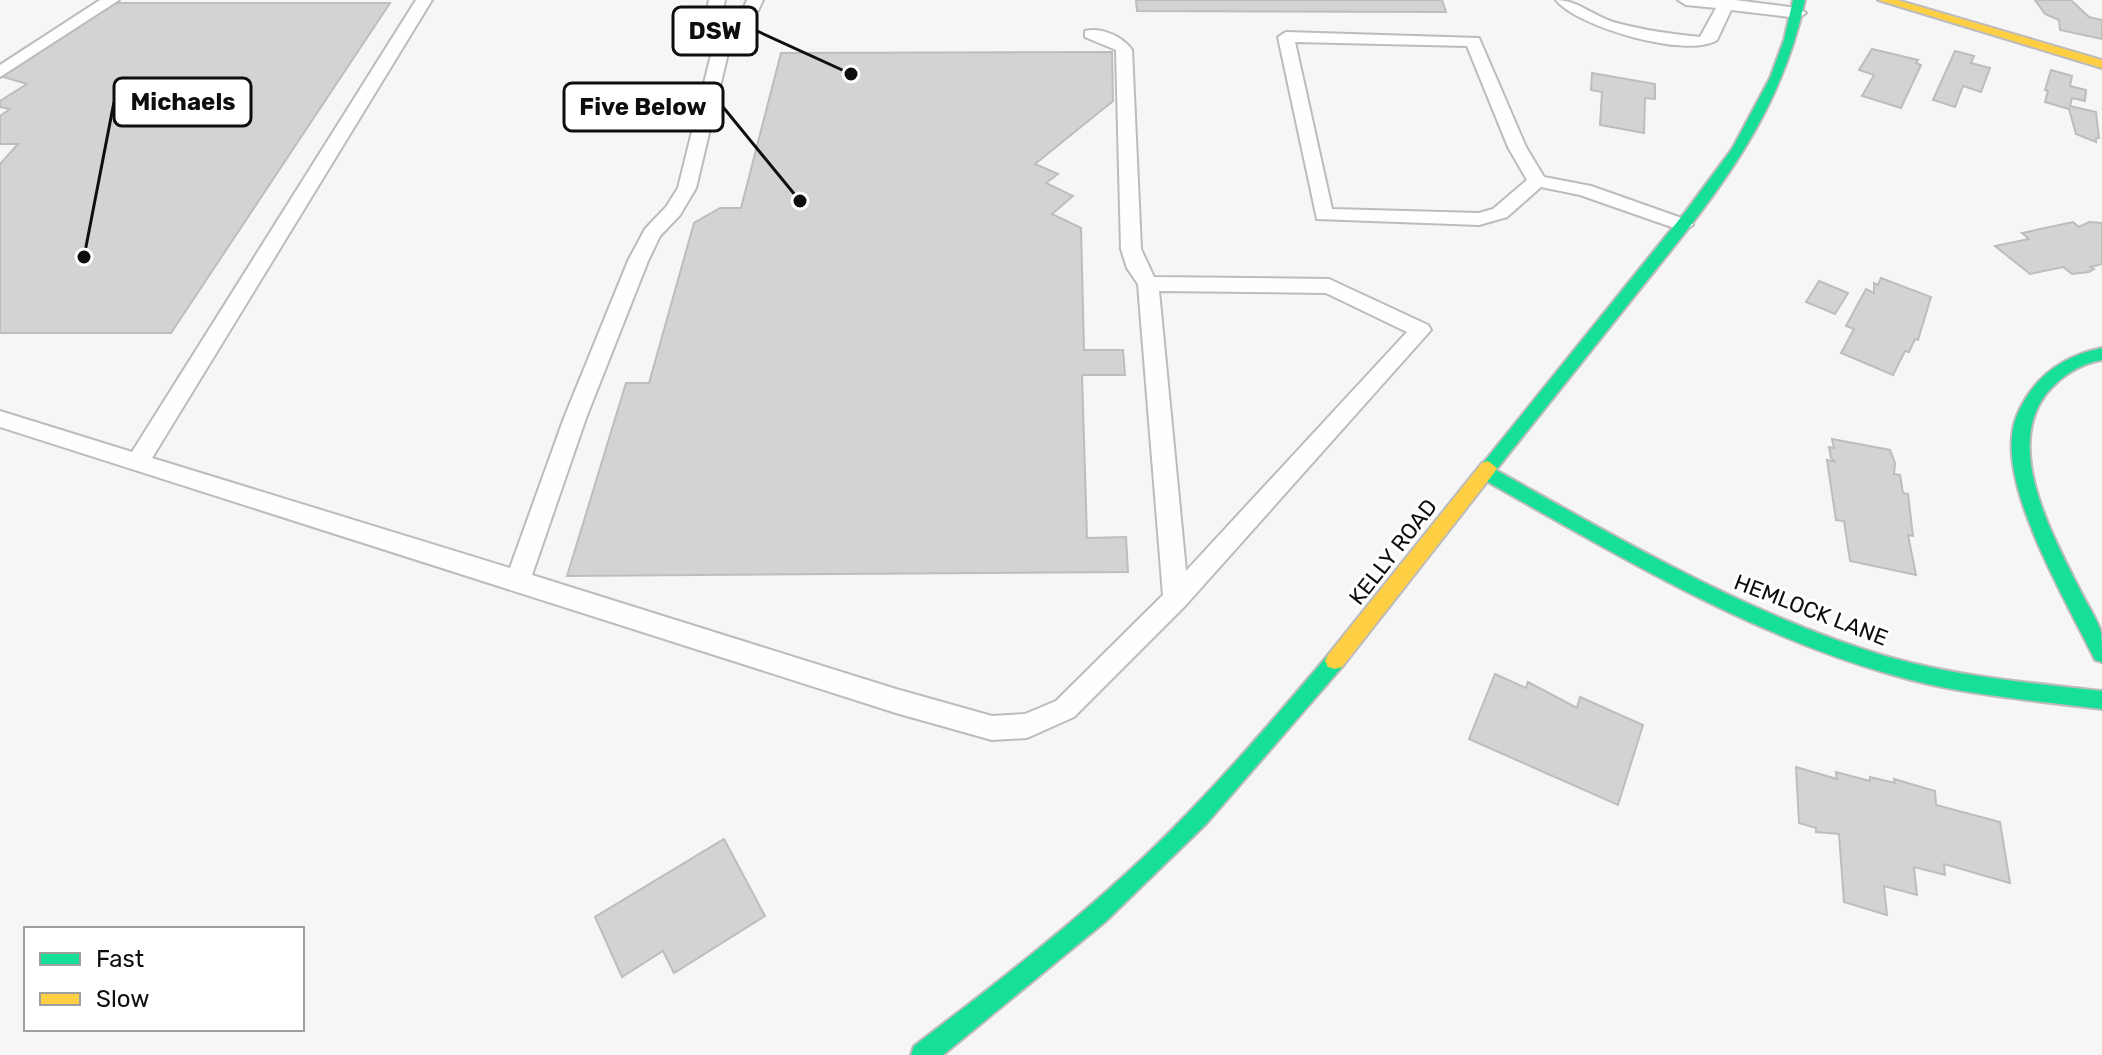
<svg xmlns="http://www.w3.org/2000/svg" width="2102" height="1055" viewBox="0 0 2102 1055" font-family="Rubik,sans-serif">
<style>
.building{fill:#d4d3d3;stroke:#bebdbd;stroke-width:2}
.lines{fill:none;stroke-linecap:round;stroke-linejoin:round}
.lane-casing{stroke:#bdbbbc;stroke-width:4}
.fast-casing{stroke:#bdbbbc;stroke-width:4}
.slow-casing{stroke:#bdbbbc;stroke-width:4}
.lane{fill:#fefefe;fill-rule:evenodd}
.fast{fill:#16e098;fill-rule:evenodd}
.slow{fill:#ffcf43;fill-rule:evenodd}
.labels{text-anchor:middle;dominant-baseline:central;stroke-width:6;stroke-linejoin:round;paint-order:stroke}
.street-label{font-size:22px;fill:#0f0e0e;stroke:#fff}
.leader{fill:none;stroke:#0f0e0e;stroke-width:3}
.callout-dot{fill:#0f0e0e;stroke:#fff;stroke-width:3}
.callout{fill:#fff;stroke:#0f0e0e;stroke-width:3}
.callout-label{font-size:24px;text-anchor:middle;font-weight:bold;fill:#0f0e0e}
</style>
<rect width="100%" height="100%" fill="#f7f6f6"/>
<g class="building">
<path d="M 1136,0 L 1442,0 L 1446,12 L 1137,11 Z"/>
<path d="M 2035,0 L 2071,0 L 2089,17 L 2102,20 L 2102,39 L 2060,30 L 2059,20 L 2045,14 Z"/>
<path d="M 115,3 L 390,3 L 171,333 L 0,333 L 0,164 L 18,144 L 0,144 L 0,116 L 10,109 L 0,107 L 0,101 L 27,84 L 0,76 Z"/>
<path d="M 1872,49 L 1918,60 L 1916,63 L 1921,65 L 1901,108 L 1862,96 L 1874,75 L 1859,70 Z"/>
<path d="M 1955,51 L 1974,56 L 1971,63 L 1990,68 L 1981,92 L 1963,86 L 1955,107 L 1933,100 Z"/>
<path d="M 1112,52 L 1113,101 L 1035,164 L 1058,174 L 1046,183 L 1073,196 L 1052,214 L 1081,228 L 1084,350 L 1123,350 L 1125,375 L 1082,375 L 1087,538 L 1126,537 L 1128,572 L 567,576 L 626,383 L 649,383 L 694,223 L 720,208 L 741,208 L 781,53 Z"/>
<path d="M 2051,70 L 2072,76 L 2070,86 L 2086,90 L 2085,101 L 2072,98 L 2070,106 L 2096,112 L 2099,138 L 2096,138 L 2096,142 L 2076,134 L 2069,109 L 2045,102 L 2048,91 L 2045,90 Z"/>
<path d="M 1592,73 L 1655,84 L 1655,99 L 1645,98 L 1644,133 L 1600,125 L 1602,92 L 1591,90 Z"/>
<path d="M 2073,222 L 2079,227 L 2089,222 L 2102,223 L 2102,264 L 2091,267 L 2094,269 L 2089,272 L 2072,274 L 2063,267 L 2030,274 L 1995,246 L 2029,239 L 2022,233 Z"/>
<path d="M 1881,278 L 1931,297 L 1918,340 L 1915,339 L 1909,352 L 1905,351 L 1893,375 L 1841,353 L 1854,329 L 1846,326 L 1866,289 L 1874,293 L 1874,283 L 1878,285 Z"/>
<path d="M 1819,281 L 1848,293 L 1835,314 L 1806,302 Z"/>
<path d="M 1832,439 L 1890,450 L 1895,463 L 1894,474 L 1900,475 L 1903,493 L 1908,494 L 1913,536 L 1908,535 L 1916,575 L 1850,561 L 1844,521 L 1836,520 L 1827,460 L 1836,462 L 1831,458 L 1829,447 L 1834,448 Z"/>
<path d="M 1495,674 L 1526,688 L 1528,682 L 1577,708 L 1580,697 L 1643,725 L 1618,805 L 1469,739 Z"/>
<path d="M 1796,767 L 1837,779 L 1836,772 L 1870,781 L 1870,777 L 1895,783 L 1894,779 L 1935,791 L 1936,805 L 2000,822 L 2010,883 L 1944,864 L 1945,875 L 1914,867 L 1917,895 L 1884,886 L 1887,915 L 1844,902 L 1839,834 L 1816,832 L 1816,828 L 1799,823 Z"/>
<path d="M 724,839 L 765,916 L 674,973 L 663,951 L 622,977 L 595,917 Z"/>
</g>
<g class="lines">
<defs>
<g id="lane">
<path d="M 100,0 L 119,0 L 0,77 L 0,65 Z"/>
<path d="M 416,0 L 432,0 L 152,458 L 510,568 L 564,418 L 628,261 L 645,229 L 666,207 L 678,188 L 713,47 L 704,22 L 709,0 L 725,0 L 720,22 L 725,36 L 738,21 L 747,0 L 763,0 L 749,30 L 729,49 L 696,188 L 680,215 L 660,236 L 648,261 L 586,418 L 532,575 L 896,689 L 992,716 L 1025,714 L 1056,701 L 1163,595 L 1138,284 L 1127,268 L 1121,249 L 1116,50 L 1085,37 L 1085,31 C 1102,27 1123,37 1132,50 L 1141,249 L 1154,277 L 1329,279 L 1428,325 L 1431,330 L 1185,606 L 1074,717 L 1027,738 L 992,740 L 896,713 L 0,427 L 0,411 L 132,452 ZM 1159,291 L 1326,293 L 1407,332 L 1186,571 Z"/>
<path d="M 1556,0 C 1577,0 1592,15 1613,22 C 1641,30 1671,34 1700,37 L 1716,8 L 1686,5 L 1678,0 L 1735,0 L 1798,8 L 1806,13 L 1798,18 L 1731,10 L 1717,40 C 1688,59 1577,27 1556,0 Z"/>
<path d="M 1286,32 L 1479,38 L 1526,147 L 1544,177 L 1591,186 L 1690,221 L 1693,225 L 1683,231 L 1580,195 L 1541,187 L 1507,217 L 1479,225 L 1317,219 L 1278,37 ZM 1295,42 L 1467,46 L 1508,147 L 1527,180 L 1493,209 L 1479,213 L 1332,209 Z"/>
</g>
<g id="fast">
<path d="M 1793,0 L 1805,0 C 1779,121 1712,199 1637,293 C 1590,352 1543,411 1496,470 C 1623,541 1751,617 1892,658 C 1960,677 2032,683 2102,691 L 2102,709 C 2032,700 1961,695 1893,675 C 1745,633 1612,552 1479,477 L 1476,472 L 1686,211 L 1732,149 L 1770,78 L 1784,40 Z"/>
<path d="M 2102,348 L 2102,360 C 2079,364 2061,376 2046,394 C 2003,450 2055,540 2082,594 C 2088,606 2097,619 2101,632 C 2102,641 2102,653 2102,662 L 2095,660 C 2067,602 2006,500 2012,437 C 2013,420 2021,405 2030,392 C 2048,367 2073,354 2102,348 Z"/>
<path d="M 1335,653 L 1342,655 L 1345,661 L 1342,667 L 1207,823 L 1105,922 L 943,1055 L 911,1055 L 914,1046 C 993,986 1072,925 1144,857 C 1210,794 1269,725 1328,655 Z"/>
</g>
<g id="slow">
<path d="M 1878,0 L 1897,0 L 2102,60 L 2102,68 Z"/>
<path d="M 1488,461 L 1497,468 L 1494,473 L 1342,667 L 1335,669 L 1328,667 L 1325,661 L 1328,655 L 1482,463 Z"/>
</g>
</defs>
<use href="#lane" class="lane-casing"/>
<use href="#fast" class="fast-casing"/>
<use href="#slow" class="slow-casing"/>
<use href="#lane" class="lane"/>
<use href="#fast" class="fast"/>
<use href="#slow" class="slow"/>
</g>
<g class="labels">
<g class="street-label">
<text transform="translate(1393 552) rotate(-52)">KELLY ROAD</text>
<text transform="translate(1811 610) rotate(21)">HEMLOCK LANE</text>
</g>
</g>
<path class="leader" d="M851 74L757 31M84 257L114 102M800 201L723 107"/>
<g class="callout-dot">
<circle cx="851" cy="74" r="8"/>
<circle cx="84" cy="257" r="8"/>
<circle cx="800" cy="201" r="8"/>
</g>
<g class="callout">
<rect x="673" y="7" width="84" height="48" rx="8"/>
<rect x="114" y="78" width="137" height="48" rx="8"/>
<rect x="564" y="83" width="159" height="48" rx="8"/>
</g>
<g class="callout-label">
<text x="715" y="39">DSW</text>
<text x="183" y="110">Michaels</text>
<text x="643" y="115">Five Below</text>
</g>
<rect x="24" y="927" width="280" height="104" fill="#ffffff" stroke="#9f9f9f" stroke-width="2"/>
<rect x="40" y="953" width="40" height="12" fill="#16e098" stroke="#9f9f9f" stroke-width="2"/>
<text x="96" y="967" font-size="24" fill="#0f0e0e">Fast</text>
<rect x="40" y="993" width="40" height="12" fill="#ffcf43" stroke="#9f9f9f" stroke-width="2"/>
<text x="96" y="1007" font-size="24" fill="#0f0e0e">Slow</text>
</svg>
